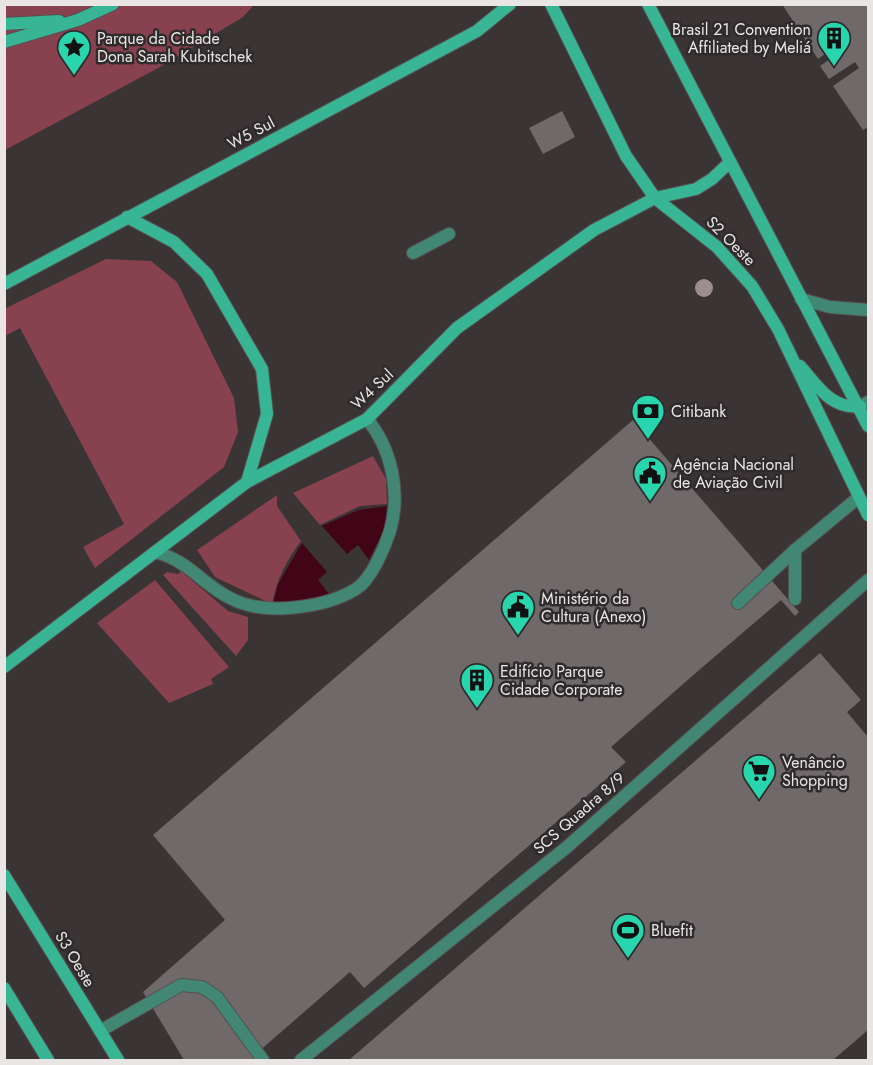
<svg xmlns="http://www.w3.org/2000/svg" width="873" height="1065" viewBox="0 0 873 1065" font-family="Jost,sans-serif">
<style>
.green{fill:#88414e}
.water{fill:#420417}
.building{fill:#6f6969}
.lines{fill:none;stroke-linecap:round;stroke-linejoin:round}
.service-casing{stroke:#565051;stroke-width:14}
.tertiary-casing{stroke:#565051;stroke-width:14}
.secondary-casing{stroke:#565051;stroke-width:14}
.service{stroke:#418773;stroke-width:12}
.tertiary{stroke:#418773;stroke-width:12}
.secondary{stroke:#38b594;stroke-width:12}
.tree{fill:#9e8d8f}
.labels{text-anchor:middle;dominant-baseline:central;stroke-width:5;stroke-linejoin:round;paint-order:stroke}
.poi-label{font-size:16px;fill:#e9e5e5;stroke:#2f2a2b;text-anchor:start}
.street-label{font-size:16px;fill:#e9e5e5;stroke:#2f2a2b}
</style>
<rect width="100%" height="100%" fill="#3a3435"/>
<g class="green">
<path d="M 5,5 L 254,5 L 243,17 L 160,67 L 5,150 Z"/>
<path d="M 106,259 L 151,261 L 177,282 L 234,398 L 238,432 L 224,467 L 95,568 L 83,547 L 124,524 L 20,328 L 5,336 L 4,309 Z"/>
<path d="M 373,456 L 386,479 L 387,504 L 360,506 L 320,525 L 293,493 Z"/>
<path d="M 277,495 L 277,506 L 301,541 C 286,561 277,579 272,604 L 215,577 L 197,550 Z"/>
<path d="M 181,571 L 228,611 L 248,617 L 248,640 L 236,656 L 163,575 L 167,572 L 178,574 Z"/>
<path d="M 155,580 L 229,667 L 211,679 L 213,684 L 169,703 L 97,623 Z"/>
</g>
<g class="water">
<path d="M 387,506 L 384,530 L 369,560 L 358,545 L 347,554 L 322,526 L 358,510 Z"/>
<path d="M 302,543 L 327,572 L 318,580 L 330,595 L 315,601 L 273,604 L 278,584 Z"/>
</g>
<g class="building">
<path d="M 782,4 L 868,4 L 868,127 L 863,130 L 833,86 L 859,68 L 855,62 L 829,79 L 820,66 L 846,48 L 845,46 L 842,42 L 818,59 Z"/>
<path d="M 562,111 L 575,137 L 543,154 L 529,128 Z"/>
<path d="M 633,420 L 799,612 L 795,616 L 781,600 L 698,671 L 611,747 L 626,762 L 364,988 L 350,972 L 257,1053 L 264,1060 L 184,1060 L 143,992 L 225,920 L 153,835 Z"/>
<path d="M 820,653 L 861,700 L 847,712 L 868,737 L 868,1030 L 833,1060 L 349,1060 Z"/>
</g>
<g class="lines">
<defs>
<g id="service">
<path d="M 413,253 L 449,234"/>
<path d="M 155,552 C 190,561 202,585 232,599 C 265,616 325,608 356,589 C 371,580 385,547 390,531 C 401,493 392,449 367,419"/>
<path d="M 795,599 L 795,550"/>
<path d="M 738,603 L 795,550 L 859,497"/>
<path d="M 100,1031 L 181,985 L 202,987 L 217,997 L 263,1060"/>
</g>
<g id="tertiary">
<path d="M 801,299 L 830,307 L 868,310"/>
<path d="M 860,406 L 868,402"/>
<path d="M 301,1060 L 567,847 L 868,580"/>
</g>
<g id="secondary">
<path d="M 551,4 L 626,156 L 655,198 L 717,247 L 752,286 L 778,329 L 868,515"/>
<path d="M 648,4 L 868,426"/>
<path d="M 4,24 L 59,21"/>
<path d="M 4,42 L 78,20 L 113,4"/>
<path d="M 127,217 L 174,242 L 207,274 L 262,369 L 267,414 L 247,482"/>
<path d="M 4,284 L 477,31 L 510,4"/>
<path d="M 800,366 C 817,385 831,410 860,406"/>
<path d="M 4,667 L 247,482 L 367,419 L 457,328 L 594,230 L 655,198 L 696,189 L 712,179 L 730,162"/>
<path d="M 4,875 L 118,1060"/>
<path d="M 4,988 L 48,1060"/>
</g>
</defs>
<use href="#service" class="service-casing"/>
<use href="#tertiary" class="tertiary-casing"/>
<use href="#secondary" class="secondary-casing"/>
<use href="#service" class="service"/>
<use href="#tertiary" class="tertiary"/>
<use href="#secondary" class="secondary"/>
</g>
<circle class="tree" cx="704" cy="288" r="9"/>
<defs>
<symbol id="building-pin" viewBox="-11 -11 22 30"><path d="M0 17L-7.5 6A9.5 9.5 0 1 1 7.5 6Z" fill="#29d5ad" stroke="#2f2a2b"/><path d="M-4-6H4V6H1V3H-1V6H-4ZM-2.5-4.3h1.7v1.8h-1.7ZM.8-4.3h1.7v1.8H.8ZM-2.5-1h1.7V.8h-1.7ZM.8-1h1.7V.8H.8Z" fill="#111"/></symbol>
<symbol id="sight-pin" viewBox="-11 -11 22 30"><path d="M0 17L-7.5 6A9.5 9.5 0 1 1 7.5 6Z" fill="#29d5ad" stroke="#2f2a2b"/><path d="M0-6L1.8-2.2L6-1.7L2.9 1.2L3.7 5.4L0 3.3L-3.7 5.4L-2.9 1.2L-6-1.7L-1.8-2.2Z" fill="#111"/></symbol>
<symbol id="bank-pin" viewBox="-11 -11 22 30"><path d="M0 17L-7.5 6A9.5 9.5 0 1 1 7.5 6Z" fill="#29d5ad" stroke="#2f2a2b"/><path d="M-6-4H6V4H-6ZM0-2.3a2.3 2.3 0 1 0 0 4.6a2.3 2.3 0 1 0 0-4.6Z" fill="#111"/></symbol>
<symbol id="civic-pin" viewBox="-11 -11 22 30"><path d="M0 17L-7.5 6A9.5 9.5 0 1 1 7.5 6Z" fill="#29d5ad" stroke="#2f2a2b"/><path d="M-.6-6.5H3V-4.5H.6V-3L4-1V1h2V6H-6V1h2V-1L-.6-3ZM-1.2 2.5V6h2.4V2.5Z" fill="#111"/></symbol>
<symbol id="supermarket-pin" viewBox="-11 -11 22 30"><path d="M0 17L-7.5 6A9.5 9.5 0 1 1 7.5 6Z" fill="#29d5ad" stroke="#2f2a2b"/><path d="M-6-5.5h2.5l.6 2H6L4.5 2H-2.5L-4.4-4H-6ZM-1.5 3.2a1.3 1.3 0 1 0 .1 0ZM3 3.2a1.3 1.3 0 1 0 .1 0Z" fill="#111"/></symbol>
<symbol id="stadium-pin" viewBox="-11 -11 22 30"><path d="M0 17L-7.5 6A9.5 9.5 0 1 1 7.5 6Z" fill="#29d5ad" stroke="#2f2a2b"/><path d="M0-5a6.5 5 0 1 0 0 10a6.5 5 0 1 0 0-10ZM-3.5-1.8h7v3.6h-7Z" fill="#111"/></symbol>
</defs>
<g fill-rule="evenodd">
<use href="#building-pin" x="815" y="19" width="38" height="52"/>
<use href="#sight-pin" x="55" y="28" width="38" height="52"/>
<use href="#bank-pin" x="629" y="392" width="38" height="52"/>
<use href="#civic-pin" x="631" y="454" width="38" height="52"/>
<use href="#civic-pin" x="499" y="588" width="38" height="52"/>
<use href="#building-pin" x="458" y="661" width="38" height="52"/>
<use href="#supermarket-pin" x="740" y="752" width="38" height="52"/>
<use href="#stadium-pin" x="609" y="911" width="38" height="52"/>
</g>
<g class="labels">
<g class="poi-label">
<text x="811" y="29" text-anchor="end">Brasil 21 Convention<tspan x="811" dy="18">Affiliated by Meliá</tspan></text>
<text x="97" y="38">Parque da Cidade<tspan x="97" dy="18">Dona Sarah Kubitschek</tspan></text>
<text x="671" y="411">Citibank</text>
<text x="673" y="464">Agência Nacional<tspan x="673" dy="18">de Aviação Civil</tspan></text>
<text x="541" y="598">Ministério da<tspan x="541" dy="18">Cultura (Anexo)</tspan></text>
<text x="500" y="671">Edifício Parque<tspan x="500" dy="18">Cidade Corporate</tspan></text>
<text x="782" y="762">Venâncio<tspan x="782" dy="18">Shopping</tspan></text>
<text x="651" y="930">Bluefit</text>
</g>
<g class="street-label">
<text transform="translate(251 133) rotate(-28)">W5 Sul</text>
<text transform="translate(731 241) rotate(45)">S2 Oeste</text>
<text transform="translate(372 389) rotate(-43)">W4 Sul</text>
<text transform="translate(579 813) rotate(-41)">SCS Quadra 8/9</text>
<text transform="translate(75 959) rotate(59)">S3 Oeste</text>
</g>
</g>
<rect width="873" height="1065" fill="none" stroke="#e9e5e5" stroke-width="12"/>
</svg>
